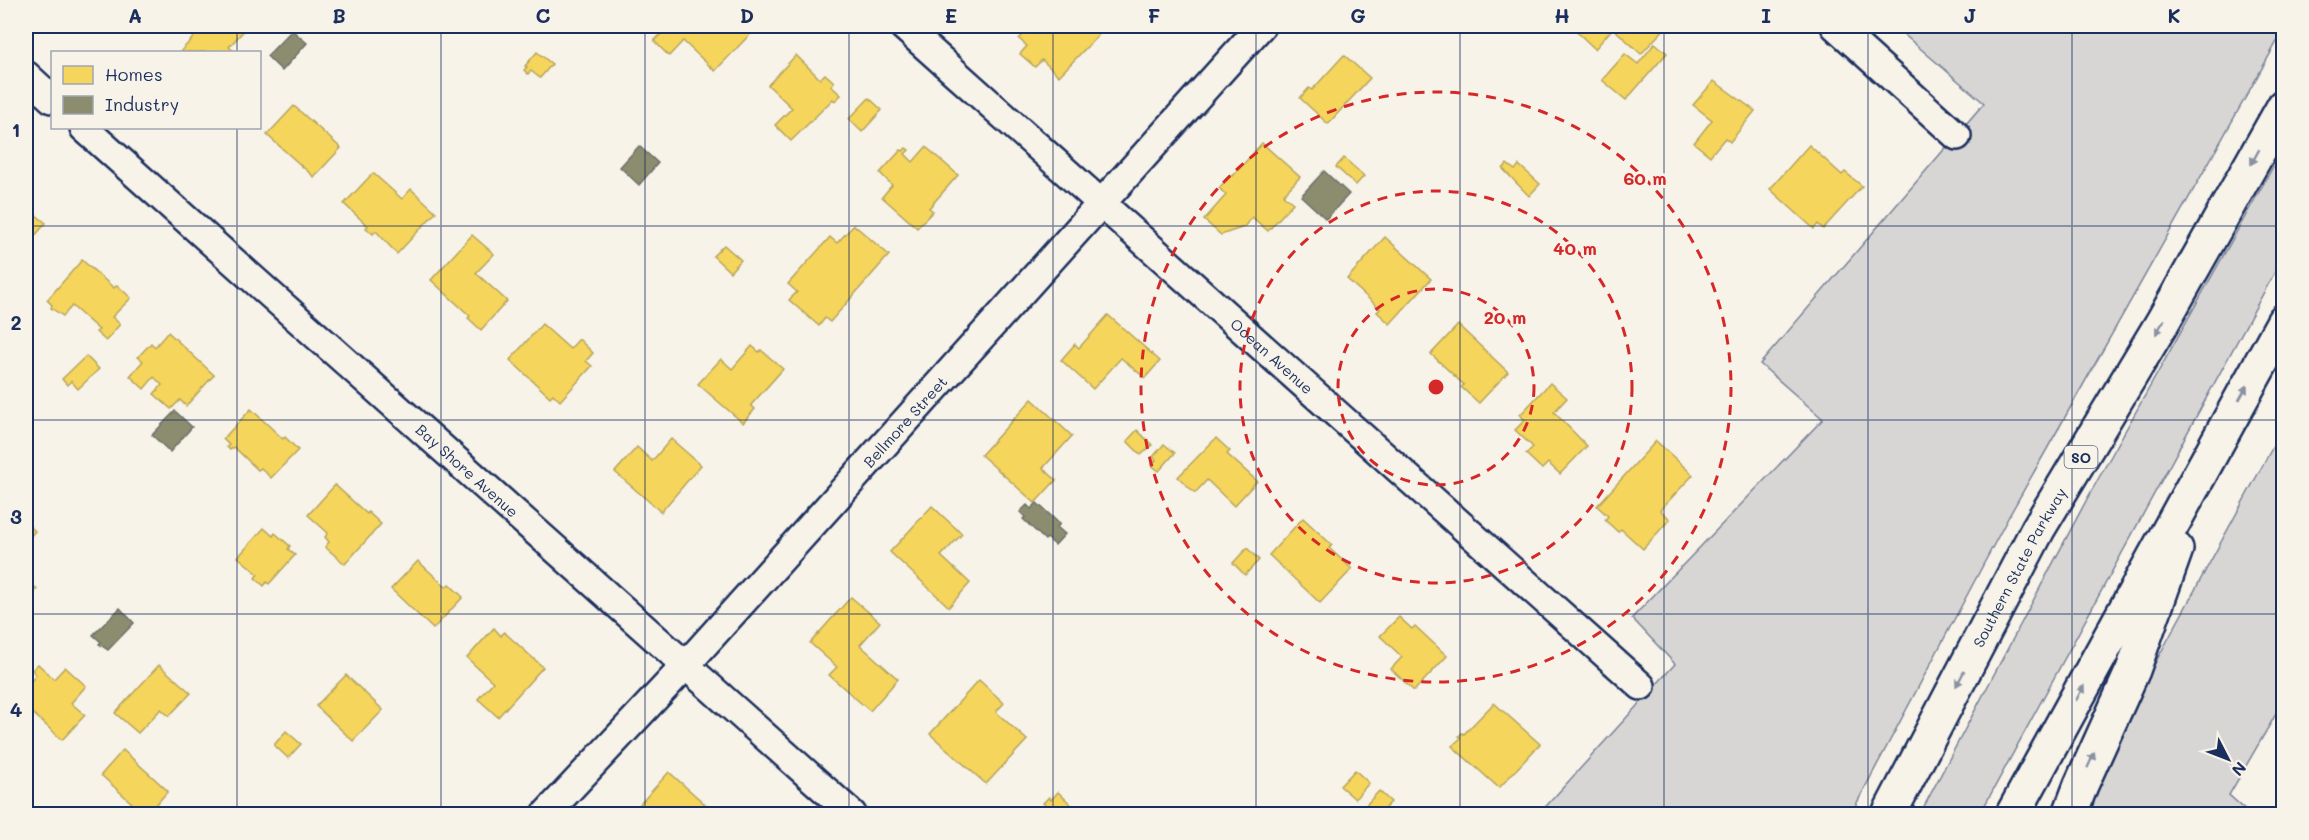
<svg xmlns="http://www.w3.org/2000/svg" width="2309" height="840" viewBox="0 0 2309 840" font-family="Mali,sans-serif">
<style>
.green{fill:#d7d6d4;stroke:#798299;stroke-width:1.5}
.homes{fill:#f6d55c;stroke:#b4a35d;stroke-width:1.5}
.industry{fill:#8c8c6e;stroke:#6a7069;stroke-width:1.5}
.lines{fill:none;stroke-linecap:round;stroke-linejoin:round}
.minor-casing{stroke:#1b2f5e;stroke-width:32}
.motorway-casing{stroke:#1b2f5e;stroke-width:38}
.minor{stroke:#f7f3e8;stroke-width:27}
.motorway{stroke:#f7f3e8;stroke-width:33}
.oneway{fill:#8991a3}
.grid{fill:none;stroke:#1b2f5e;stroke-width:1.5;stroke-opacity:0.55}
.ring{fill:none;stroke:#d62828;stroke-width:3;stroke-dasharray:10 8}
.labels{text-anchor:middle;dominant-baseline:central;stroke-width:6;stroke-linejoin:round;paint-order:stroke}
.shield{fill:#f7f3e8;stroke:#5d6a87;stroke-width:1.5}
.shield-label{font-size:14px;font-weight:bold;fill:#1b2f5e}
.street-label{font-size:15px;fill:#1b2f5e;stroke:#f7f3e8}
.centre{fill:#d62828;stroke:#f7f3e8;stroke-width:3}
.ring-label{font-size:18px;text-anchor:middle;font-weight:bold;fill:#d62828;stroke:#f7f3e8;stroke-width:6;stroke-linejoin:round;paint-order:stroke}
.neatline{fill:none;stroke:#1b2f5e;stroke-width:2}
.grid-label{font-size:20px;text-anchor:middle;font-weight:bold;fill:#1b2f5e}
</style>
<rect width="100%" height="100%" fill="#f7f3e8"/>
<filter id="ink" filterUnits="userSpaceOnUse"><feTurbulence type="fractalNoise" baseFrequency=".0167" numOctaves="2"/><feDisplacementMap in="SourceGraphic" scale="12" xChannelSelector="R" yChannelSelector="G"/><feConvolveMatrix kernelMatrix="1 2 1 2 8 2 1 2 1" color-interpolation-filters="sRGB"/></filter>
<g filter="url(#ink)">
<g class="green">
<path d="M 1894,26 L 2283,26 L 2283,31 L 2008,518 L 1851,814 L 1539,814 L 1675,664 L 1632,618 L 1823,419 L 1760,364 L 1984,103 Z"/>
<path d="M 2283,149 L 2283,257 L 1980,814 L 1920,814 L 2087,499 Z"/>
<path d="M 2283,428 L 2283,702 L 2229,795 L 2250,814 L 2084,814 L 2122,724 Z"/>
</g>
<g class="homes">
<path d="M 204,26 L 246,26 L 247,27 L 229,47 L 235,52 L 180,52 Z"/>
<path d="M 669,26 L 758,26 L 715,71 L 683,41 L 669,56 L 654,41 Z"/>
<path d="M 1031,26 L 1107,26 L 1059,76 L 1042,60 L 1035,67 L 1020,54 L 1027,46 L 1019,39 Z"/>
<path d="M 1581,26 L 1667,26 L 1641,54 L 1613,28 L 1595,49 L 1576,31 Z"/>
<path d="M 1655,43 L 1667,53 L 1626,100 L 1602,80 L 1625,54 L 1638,64 Z"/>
<path d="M 537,52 L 552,64 L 540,78 L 531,71 L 528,74 L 524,70 L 527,67 L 525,66 Z"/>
<path d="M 796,55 L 820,79 L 825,74 L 834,82 L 831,86 L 841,95 L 835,101 L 833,99 L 791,141 L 775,125 L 792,108 L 768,85 Z"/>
<path d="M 1344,55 L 1370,78 L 1328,124 L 1300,98 L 1309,88 L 1312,90 Z"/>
<path d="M 1714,81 L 1755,111 L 1730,142 L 1725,138 L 1710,156 L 1694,143 L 1712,120 L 1693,105 Z"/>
<path d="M 869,98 L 882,110 L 862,132 L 849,119 Z"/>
<path d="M 294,106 L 341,148 L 314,177 L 267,135 Z"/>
<path d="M 1262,143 L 1300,177 L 1283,195 L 1293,203 L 1268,231 L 1252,217 L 1244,227 L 1221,235 L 1204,220 L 1226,195 L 1219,188 L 1231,175 L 1233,176 Z"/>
<path d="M 1809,145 L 1842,175 L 1845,172 L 1862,186 L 1823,229 L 1818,224 L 1814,229 L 1770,189 Z"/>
<path d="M 926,147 L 958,175 L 929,208 L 933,211 L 917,228 L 882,197 L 892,185 L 880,173 L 901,150 L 903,151 L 906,148 L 909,150 L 905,154 L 913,162 Z"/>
<path d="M 1344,158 L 1364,176 L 1356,185 L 1336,167 Z"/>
<path d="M 1507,164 L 1515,170 L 1519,165 L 1540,184 L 1529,196 L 1503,169 Z"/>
<path d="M 373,173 L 402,199 L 411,189 L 436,212 L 397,254 L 376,231 L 373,234 L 366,228 L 368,226 L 344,204 Z"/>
<path d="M 26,207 L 46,223 L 26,246 Z"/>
<path d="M 854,225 L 889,255 L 830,322 L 825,318 L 819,326 L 789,300 L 797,292 L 788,284 L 830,237 L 837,243 Z"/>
<path d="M 472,235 L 494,254 L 476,273 L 507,301 L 481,330 L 468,318 L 470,316 L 431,280 Z"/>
<path d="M 1385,237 L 1431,279 L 1390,324 L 1377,312 L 1380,309 L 1347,279 Z"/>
<path d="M 724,245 L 741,260 L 730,272 L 713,256 Z"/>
<path d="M 82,260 L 114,288 L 117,285 L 131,298 L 112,317 L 120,324 L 106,341 L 96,332 L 99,330 L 72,306 L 63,316 L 51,308 L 52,305 L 47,300 Z"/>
<path d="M 1108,315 L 1160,361 L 1145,378 L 1121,358 L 1093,389 L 1061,360 L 1075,344 L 1079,348 Z"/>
<path d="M 542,324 L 570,349 L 579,339 L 593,353 L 586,361 L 592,366 L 560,401 L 553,394 L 550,397 L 510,360 Z"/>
<path d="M 1458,325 L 1508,372 L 1479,403 L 1461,387 L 1464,385 L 1431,354 Z"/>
<path d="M 168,332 L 214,375 L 186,406 L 180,400 L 171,409 L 154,394 L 162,385 L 154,377 L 144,389 L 130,376 L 143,361 L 138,357 L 151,343 L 155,347 Z"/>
<path d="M 752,346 L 759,352 L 761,350 L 783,369 L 751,405 L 755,409 L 743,423 L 698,384 L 721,359 L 732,369 Z"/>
<path d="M 86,356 L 99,369 L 78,389 L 71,381 L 67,385 L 62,379 Z"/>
<path d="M 1550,383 L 1567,398 L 1554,412 L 1587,446 L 1560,474 L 1548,463 L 1542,469 L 1526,454 L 1533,447 L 1515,430 L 1525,420 L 1520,415 Z"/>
<path d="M 1032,399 L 1072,436 L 1043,468 L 1056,480 L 1035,503 L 981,455 Z"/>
<path d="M 251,409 L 283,439 L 285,437 L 298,450 L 271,478 L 261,468 L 258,470 L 234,447 L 230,450 L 227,447 L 229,445 L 223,439 Z"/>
<path d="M 1137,430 L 1152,445 L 1141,455 L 1127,441 Z"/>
<path d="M 1216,438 L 1230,451 L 1227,454 L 1257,481 L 1234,506 L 1207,480 L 1195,493 L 1178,477 Z"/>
<path d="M 671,439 L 701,465 L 661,512 L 615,472 L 637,447 L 652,461 Z"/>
<path d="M 1656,441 L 1693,475 L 1660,510 L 1670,519 L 1643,549 L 1621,529 L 1618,532 L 1605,520 L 1608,516 L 1597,506 Z"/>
<path d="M 1164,444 L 1175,453 L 1159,471 L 1151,465 L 1156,460 L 1153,457 Z"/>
<path d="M 335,485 L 367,514 L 368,512 L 381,524 L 345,564 L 325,547 L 329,542 L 325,537 L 328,533 L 308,515 Z"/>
<path d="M 932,506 L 962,534 L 941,556 L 970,583 L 949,607 L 890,552 Z"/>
<path d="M 1303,518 L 1332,545 L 1329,548 L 1352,569 L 1320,603 L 1269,555 Z"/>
<path d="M 26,522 L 35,531 L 26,542 Z"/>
<path d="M 264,528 L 273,536 L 275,533 L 290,546 L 288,549 L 295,555 L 269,584 L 267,582 L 264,586 L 255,578 L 258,574 L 238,557 Z"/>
<path d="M 1247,548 L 1259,560 L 1245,575 L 1233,563 Z"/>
<path d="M 418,561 L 446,587 L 449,584 L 463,597 L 433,629 L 391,589 Z"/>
<path d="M 26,579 L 37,589 L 26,602 Z"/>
<path d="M 851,597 L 880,622 L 860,645 L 898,679 L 870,711 L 829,675 L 837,667 L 810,643 Z"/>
<path d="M 1399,617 L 1412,629 L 1415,626 L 1447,656 L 1414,691 L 1391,669 L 1402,657 L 1380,636 Z"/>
<path d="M 494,628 L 501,636 L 504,632 L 543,667 L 498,717 L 478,699 L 493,682 L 467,658 Z"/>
<path d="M 38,664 L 54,679 L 65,667 L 86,686 L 71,703 L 85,715 L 62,740 L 26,707 L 26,687 L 36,675 L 32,670 Z"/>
<path d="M 159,665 L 191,693 L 169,716 L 161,709 L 138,733 L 115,713 Z"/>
<path d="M 346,675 L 383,710 L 353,741 L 316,706 Z"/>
<path d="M 979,680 L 1004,703 L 996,712 L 1027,740 L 986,784 L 930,734 Z"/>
<path d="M 1494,703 L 1540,744 L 1499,788 L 1452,746 L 1461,738 L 1459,736 L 1462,733 L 1464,734 Z"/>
<path d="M 286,731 L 301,744 L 288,758 L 274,745 Z"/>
<path d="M 123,750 L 168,791 L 148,814 L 144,814 L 101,775 Z"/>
<path d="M 1355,770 L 1369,783 L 1355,799 L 1340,786 Z"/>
<path d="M 669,772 L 716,814 L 631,814 Z"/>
<path d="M 1379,791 L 1391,802 L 1379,814 L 1376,814 L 1366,805 Z"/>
<path d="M 1058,792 L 1081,814 L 1038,814 L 1046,806 L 1043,803 L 1049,797 L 1051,800 Z"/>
</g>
<g class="industry">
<path d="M 292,30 L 307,43 L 282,71 L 267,56 Z"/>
<path d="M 639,146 L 658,163 L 639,185 L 620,167 Z"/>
<path d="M 1324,171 L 1349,194 L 1326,219 L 1301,196 Z"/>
<path d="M 175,411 L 192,427 L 170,452 L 152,435 Z"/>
<path d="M 1037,503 L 1060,524 L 1057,527 L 1065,534 L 1055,545 L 1047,538 L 1045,540 L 1023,519 L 1025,517 L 1020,512 L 1027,505 L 1031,509 Z"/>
<path d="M 120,608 L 134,623 L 108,650 L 99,644 L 101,642 L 93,635 Z"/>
</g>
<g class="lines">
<defs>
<g id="minor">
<path id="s1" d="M 903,26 L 1641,686"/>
<path d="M 1835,26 L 1957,136"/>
<path d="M 26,75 L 52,99"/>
<path id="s2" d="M 84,128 L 852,814"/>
<path id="s3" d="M 546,814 L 685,666 L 1261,26"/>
</g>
<g id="motorway">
<path id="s4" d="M 1889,814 L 2038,529 L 2162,323 L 2284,106"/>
<path d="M 2013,814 L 2284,321"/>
<path d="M 2070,814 L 2081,785 L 2133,670 L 2176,549"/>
</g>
</defs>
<use href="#minor" class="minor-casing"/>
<use href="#motorway" class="motorway-casing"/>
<use href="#minor" class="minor"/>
<use href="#motorway" class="motorway"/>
</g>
<defs><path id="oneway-solid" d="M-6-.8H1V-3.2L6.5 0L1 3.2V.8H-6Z" transform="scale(1.5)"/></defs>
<g class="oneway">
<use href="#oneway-solid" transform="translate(2255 157) rotate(119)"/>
<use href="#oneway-solid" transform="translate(2160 327) rotate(120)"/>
<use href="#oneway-solid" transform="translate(2243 393) rotate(-61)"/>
<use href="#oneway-solid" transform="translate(1960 679) rotate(118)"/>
<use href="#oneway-solid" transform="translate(2080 693) rotate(-62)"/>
<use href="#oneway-solid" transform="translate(2091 760) rotate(-66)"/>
</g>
</g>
<path class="grid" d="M 237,26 L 237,52M 441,26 L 441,814M 645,26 L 645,814M 849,26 L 849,814M 1053,26 L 1053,814M 1256,26 L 1256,814M 1460,26 L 1460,814M 1664,26 L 1664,814M 1868,26 L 1868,814M 2072,26 L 2072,814M 237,128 L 237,814M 26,226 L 2284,226M 26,420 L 2284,420M 26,614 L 2284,614"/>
<g class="ring">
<circle cx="1436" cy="387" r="98"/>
<circle cx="1436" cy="387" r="196"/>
<circle cx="1436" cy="387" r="295"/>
</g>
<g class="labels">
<rect class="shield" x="2064.5" y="446" width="33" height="22" rx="4.5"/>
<g class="shield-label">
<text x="2081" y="457">SO</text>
</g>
<g class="street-label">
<text stroke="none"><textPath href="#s1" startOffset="495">Ocean Avenue</textPath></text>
<text stroke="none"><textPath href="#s3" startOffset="532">Bellmore Street</textPath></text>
<text stroke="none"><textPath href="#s2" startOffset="514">Bay Shore Avenue</textPath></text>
<text stroke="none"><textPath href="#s4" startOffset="279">Southern State Parkway</textPath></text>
</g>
</g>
<circle cx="1436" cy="387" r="9" class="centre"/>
<g class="ring-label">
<text x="1645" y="185">60 m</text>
<text x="1575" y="255">40 m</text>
<text x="1505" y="324">20 m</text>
</g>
<rect width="2309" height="840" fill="none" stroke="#f7f3e8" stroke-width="66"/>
<rect x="51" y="51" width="210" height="78" fill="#f7f3e8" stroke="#9fa5b1" stroke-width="1.5"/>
<rect x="63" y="66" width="30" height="18" fill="#f6d55c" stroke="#9fa5b1" stroke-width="1.5"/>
<text x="105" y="81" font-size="18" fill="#1b2f5e">Homes</text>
<rect x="63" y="96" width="30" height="18" fill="#8c8c6e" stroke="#9fa5b1" stroke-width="1.5"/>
<text x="105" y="111" font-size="18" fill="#1b2f5e">Industry</text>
<g transform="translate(2228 759) rotate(132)" stroke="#f7f3e8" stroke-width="4.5" paint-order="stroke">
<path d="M0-4.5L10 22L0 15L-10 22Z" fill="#1b2f5e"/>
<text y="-9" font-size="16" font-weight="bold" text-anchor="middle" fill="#1b2f5e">N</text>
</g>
<rect x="33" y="33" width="2243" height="774" class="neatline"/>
<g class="grid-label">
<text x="135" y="23">A</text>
<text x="339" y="23">B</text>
<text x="543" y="23">C</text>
<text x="747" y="23">D</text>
<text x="951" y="23">E</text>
<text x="1154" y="23">F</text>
<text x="1358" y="23">G</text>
<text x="1562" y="23">H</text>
<text x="1766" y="23">I</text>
<text x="1970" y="23">J</text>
<text x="2174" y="23">K</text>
<text x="16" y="137">1</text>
<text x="16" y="330">2</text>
<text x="16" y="524">3</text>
<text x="16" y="717">4</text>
</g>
</svg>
